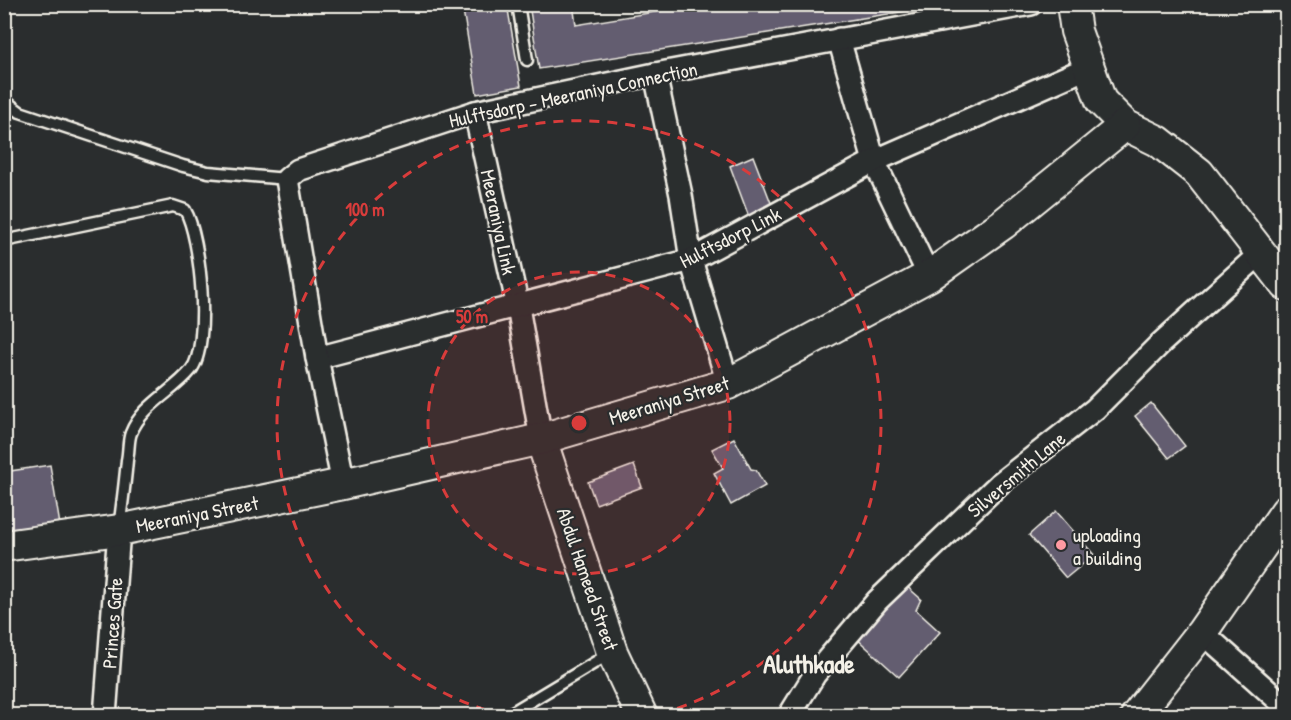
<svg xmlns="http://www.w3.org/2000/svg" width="1291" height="720" viewBox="0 0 1291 720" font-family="'Patrick Hand',sans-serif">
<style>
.building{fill:#635d6f;stroke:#f4f1e8;stroke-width:1.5}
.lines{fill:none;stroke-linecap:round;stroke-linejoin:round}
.lane-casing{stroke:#f4f1e8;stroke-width:15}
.street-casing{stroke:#f4f1e8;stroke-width:26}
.secondary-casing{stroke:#f4f1e8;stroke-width:34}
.lane{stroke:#2a2d2e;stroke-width:10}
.street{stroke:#2a2d2e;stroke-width:21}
.secondary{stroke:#2a2d2e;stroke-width:30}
.ring{fill:none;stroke:#d93c3b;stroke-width:3;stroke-dasharray:10 8}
.poi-dot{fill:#ff9aa2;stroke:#2a2d2e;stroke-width:2}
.labels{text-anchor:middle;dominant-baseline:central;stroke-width:4.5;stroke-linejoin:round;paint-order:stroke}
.street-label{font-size:20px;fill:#f4f1e8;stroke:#2a2d2e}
.poi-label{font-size:20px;fill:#f4f1e8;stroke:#2a2d2e;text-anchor:start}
.district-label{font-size:26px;font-weight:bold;fill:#f4f1e8;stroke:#2a2d2e}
.centre{fill:#d93c3b;stroke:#2a2d2e;stroke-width:3}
.ring-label{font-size:18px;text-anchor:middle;font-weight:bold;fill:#d93c3b;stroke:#2a2d2e;stroke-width:4.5;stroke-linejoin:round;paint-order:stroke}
</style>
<rect width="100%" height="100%" fill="#2a2d2e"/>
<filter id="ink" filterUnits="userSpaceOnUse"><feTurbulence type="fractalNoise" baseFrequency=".0167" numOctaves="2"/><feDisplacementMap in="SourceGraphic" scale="12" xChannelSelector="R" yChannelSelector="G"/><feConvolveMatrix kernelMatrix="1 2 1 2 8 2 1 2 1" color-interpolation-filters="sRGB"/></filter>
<g filter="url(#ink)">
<g class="building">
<path d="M 462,4 L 507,4 L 521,86 L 477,94 Z"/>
<path d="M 529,4 L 573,4 L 576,25 L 703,4 L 951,4 L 539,69 Z"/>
<path d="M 753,156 L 773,208 L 749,217 L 730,166 Z"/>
<path d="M 1151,403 L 1185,446 L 1169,458 L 1135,416 Z"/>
<path d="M 734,438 L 751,469 L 756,470 L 765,486 L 731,505 L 714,473 L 723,468 L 712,449 Z"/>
<path d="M 50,465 L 61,531 L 4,541 L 4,472 Z"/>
<path d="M 634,465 L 642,487 L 596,504 L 588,482 Z"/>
<path d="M 1056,511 L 1094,555 L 1066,578 L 1029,535 Z"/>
<path d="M 904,584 L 921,599 L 916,610 L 940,632 L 899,677 L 855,637 Z"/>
</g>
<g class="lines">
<defs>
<g id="lane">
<path d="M 518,4 L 527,60"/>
<path d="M 4,12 L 6,4"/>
<path d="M 4,100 L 20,112 L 183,166 L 208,172 L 287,179"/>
<path d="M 4,241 L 173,206 L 185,210 C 201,237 211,345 191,370 C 173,392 142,405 131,433 C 128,440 129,452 127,460 C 125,483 122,506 119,528"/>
<path d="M 506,716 L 609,654"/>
</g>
<g id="street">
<path d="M 839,39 L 874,161 L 929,276"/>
<path d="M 655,74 L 681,195 L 691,260 L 728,384"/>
<path d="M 475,112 L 518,307 L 541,439"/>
<path d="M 317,358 L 691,260 L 874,161 L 1087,68"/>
<path d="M 343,484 L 317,358 L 287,179 L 298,170 L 475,112 L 655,74 L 1031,4"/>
<path d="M 1202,632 L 1286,707"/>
<path d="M 105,716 L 119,530"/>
<path d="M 789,716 L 815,674 L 877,601 L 999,484 L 1095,409 L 1160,344 L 1263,251"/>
</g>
<g id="secondary">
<path d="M 1072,4 L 1076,31 L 1101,101 L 1125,125 L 1158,141 L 1199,173 L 1286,285"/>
<path d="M 541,439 L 612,652 L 642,716"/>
<path d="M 4,546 L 119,530 L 343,484 L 541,439 L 728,384 L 929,276 L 1003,224 L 1125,125"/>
<path d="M 1136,716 L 1202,632 L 1286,511"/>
</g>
</defs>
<use href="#lane" class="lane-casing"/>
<use href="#street" class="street-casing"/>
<use href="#secondary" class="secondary-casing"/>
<use href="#lane" class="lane"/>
<use href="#street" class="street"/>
<use href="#secondary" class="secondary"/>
</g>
</g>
<circle cx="579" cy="423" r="151" fill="#d93c3b" fill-opacity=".12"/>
<g class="ring">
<circle cx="579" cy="423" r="151"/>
<path d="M503 715A302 302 0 1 1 655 715"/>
</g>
<circle class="poi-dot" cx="1061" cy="545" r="6"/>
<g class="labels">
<g class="street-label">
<text transform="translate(573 94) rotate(-12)">Hulftsdorp – Meeraniya Connection</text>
<text transform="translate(499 222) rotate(78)">Meeraniya Link</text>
<text transform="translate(730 237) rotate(-27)">Hulftsdorp Link</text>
<text transform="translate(669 400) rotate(-17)">Meeraniya Street</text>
<text transform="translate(1016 474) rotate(-40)">Silversmith Lane</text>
<text transform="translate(197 514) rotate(-11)">Meeraniya Street</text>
<text transform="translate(588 579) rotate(71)">Abdul Hameed Street</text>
<text transform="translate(112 623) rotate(-86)">Princes Gate</text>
</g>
<g class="poi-label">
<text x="1073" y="534">uploading<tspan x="1073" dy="23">a building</tspan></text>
</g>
<g class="district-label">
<text x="809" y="663">Aluthkade</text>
</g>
</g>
<circle cx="579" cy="423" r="9" class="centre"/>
<g class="ring-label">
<text x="365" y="216">100 m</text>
<text x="472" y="323">50 m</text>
</g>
<rect width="1291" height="720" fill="none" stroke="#2a2d2e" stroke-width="24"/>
<rect x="12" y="12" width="1267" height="696" fill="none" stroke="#f4f1e8" stroke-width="2" filter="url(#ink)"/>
</svg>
